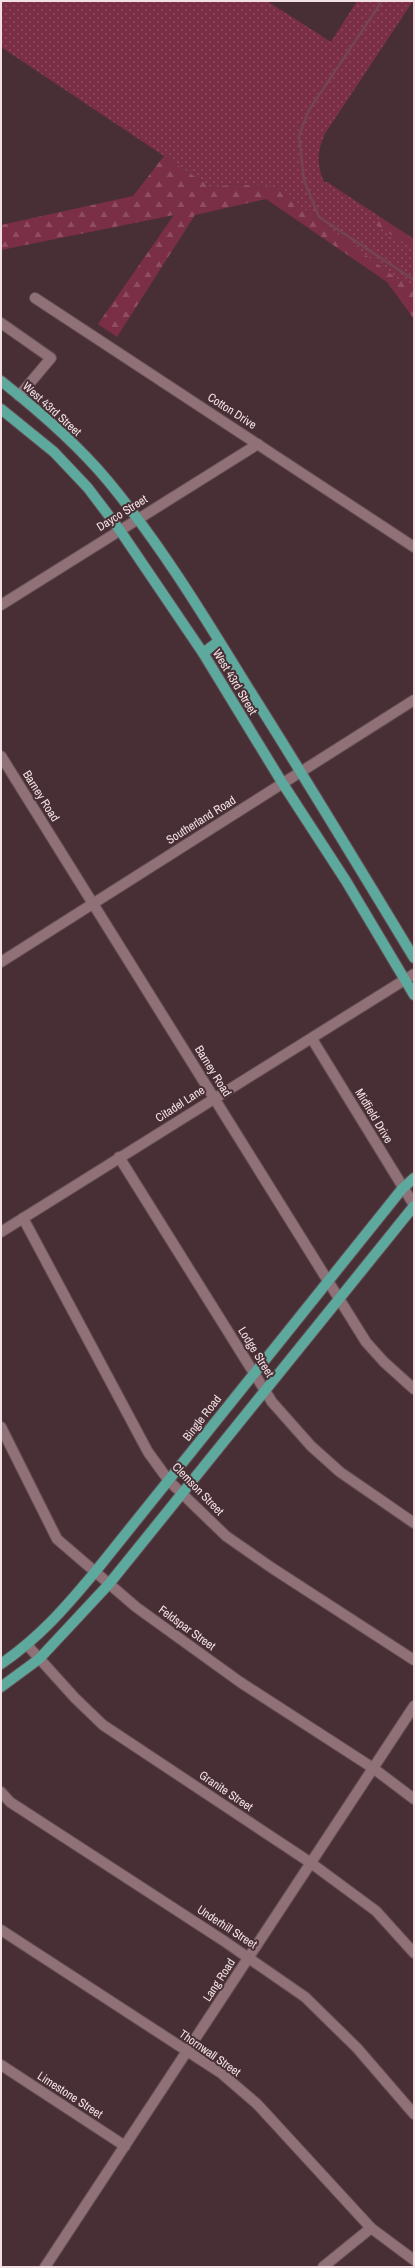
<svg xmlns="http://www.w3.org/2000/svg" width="415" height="2268" viewBox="0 0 415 2268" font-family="'Archivo Narrow',sans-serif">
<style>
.grass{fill:url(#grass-dots)}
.forest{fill:url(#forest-firs)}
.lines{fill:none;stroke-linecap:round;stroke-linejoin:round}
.stream{stroke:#724454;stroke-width:2.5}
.minor-casing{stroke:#654f54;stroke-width:12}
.major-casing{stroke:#654f54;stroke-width:12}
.minor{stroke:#8f7177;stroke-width:10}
.major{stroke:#5ea99d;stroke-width:10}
.labels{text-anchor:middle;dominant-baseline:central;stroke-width:4;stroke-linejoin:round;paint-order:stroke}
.street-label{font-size:12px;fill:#f2e1e4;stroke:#482f35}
</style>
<defs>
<pattern id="grass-dots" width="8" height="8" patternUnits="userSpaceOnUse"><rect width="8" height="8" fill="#7b2f46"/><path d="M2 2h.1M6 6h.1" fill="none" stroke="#8e4d61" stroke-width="1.8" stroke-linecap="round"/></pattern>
<pattern id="forest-firs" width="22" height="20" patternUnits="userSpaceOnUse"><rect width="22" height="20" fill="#7b2f46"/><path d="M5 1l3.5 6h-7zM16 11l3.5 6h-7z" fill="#8e4d61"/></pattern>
</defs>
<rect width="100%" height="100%" fill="#482f35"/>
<path class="grass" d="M 1,1 L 267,1 L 331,42 L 357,1 L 413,1 L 326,132 C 317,150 316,164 324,182 L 327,182 L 380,217 L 375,224 L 414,249 L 414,291 L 274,187 L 233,184 L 212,188 L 1,47 Z"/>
<g class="forest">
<path d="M 164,156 L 212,188 L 233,184 L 274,187 L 414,291 L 414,319 L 387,282 L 266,199 L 195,215 L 117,337 L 98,324 L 174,215 L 1,250 L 1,225 L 133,196 Z"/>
<path d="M 380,217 L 414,239 L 414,249 L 374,224 Z"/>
</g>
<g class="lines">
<path class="stream" d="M 382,1 L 309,110 L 299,136 L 304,180 L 319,217 L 414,280"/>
<defs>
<g id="minor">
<path d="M 35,298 L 414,547"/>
<path d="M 1,323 L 51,358 L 19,396"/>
<path d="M 1,605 L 258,444"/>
<path d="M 1,756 L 366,1342 L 384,1362 L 414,1389"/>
<path d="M 1,962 L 414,700"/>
<path d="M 312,1039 L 414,1205"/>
<path d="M 119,1157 L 272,1402 L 311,1446 L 340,1472 L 414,1523"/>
<path d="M 23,1218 L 148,1452 L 169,1481 L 226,1536 L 272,1568 L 414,1660"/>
<path d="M 1,1232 L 414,974"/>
<path d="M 1,1427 L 57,1539 L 136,1607 L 240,1682 L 373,1768 L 414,1799"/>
<path d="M 28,1646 L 75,1698 L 103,1725 L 311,1863 L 376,1911 L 414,1953"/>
<path d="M 1,1792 L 10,1802 L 224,1941 L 305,1997 L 357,2048 L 414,2114"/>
<path d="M 1,1930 L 221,2073 L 257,2104 L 371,2228 L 414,2260"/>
<path d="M 1,2065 L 125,2146"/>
<path d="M 45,2267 L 414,1706"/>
<path d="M 323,2267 L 371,2228"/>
</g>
<g id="major">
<path d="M 1,381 C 39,411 77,444 108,481 C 161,545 204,616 247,686 C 304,776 359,867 414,958"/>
<path d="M 1,409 L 54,452 L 88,488 L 119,529 L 203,653 L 283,784 L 346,881 L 414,995"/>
<path d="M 203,653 L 219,641"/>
<path d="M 1,1664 C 40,1637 65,1608 95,1572 L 402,1189 L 414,1178"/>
<path d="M 1,1687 L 39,1659 L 109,1584 L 414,1206"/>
</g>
</defs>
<use href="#minor" class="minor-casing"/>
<use href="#major" class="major-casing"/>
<use href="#minor" class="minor"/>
<use href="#major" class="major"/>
</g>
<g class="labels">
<g class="street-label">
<text transform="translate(52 409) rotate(42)">West 43rd Street</text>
<text transform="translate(232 411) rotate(33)">Cotton Drive</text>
<text transform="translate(122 513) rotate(-32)">Dayco Street</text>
<text transform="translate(235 682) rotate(59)">West 43rd Street</text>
<text transform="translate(41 796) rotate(58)">Barney Road</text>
<text transform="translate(201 820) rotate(-32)">Southerland Road</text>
<text transform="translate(213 1071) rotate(58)">Barney Road</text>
<text transform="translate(180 1104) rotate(-33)">Citadel Lane</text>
<text transform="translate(374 1116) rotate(59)">Midfield Drive</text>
<text transform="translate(256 1352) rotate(58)">Lodge Street</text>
<text transform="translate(202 1418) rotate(-52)">Bingle Road</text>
<text transform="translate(198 1489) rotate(46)">Clemson Street</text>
<text transform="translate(187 1628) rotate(36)">Feldspar Street</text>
<text transform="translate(226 1791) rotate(34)">Granite Street</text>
<text transform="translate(227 1927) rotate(33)">Underhill Street</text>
<text transform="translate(219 1980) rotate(-57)">Lang Road</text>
<text transform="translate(210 2053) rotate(35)">Thornwall Street</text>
<text transform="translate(70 2095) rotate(33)">Limestone Street</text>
</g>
</g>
<rect width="415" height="2268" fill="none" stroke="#f2e1e4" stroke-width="4"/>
</svg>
